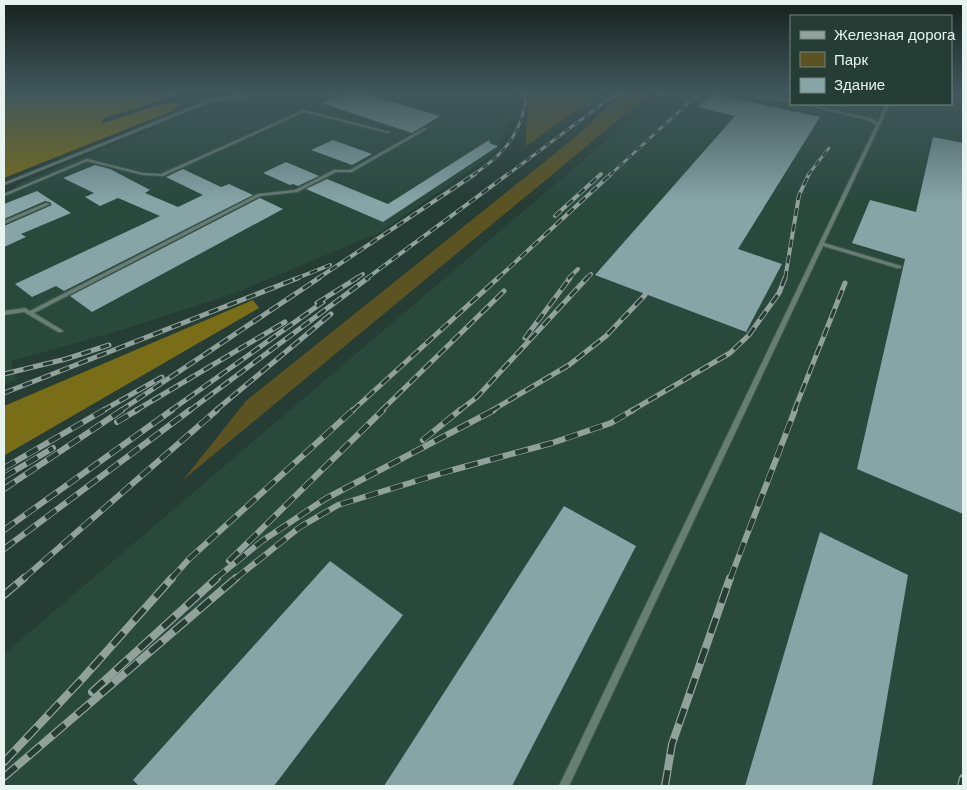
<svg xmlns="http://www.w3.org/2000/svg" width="967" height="790" viewBox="0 0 967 790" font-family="Helvetica,sans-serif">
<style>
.built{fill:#29493d}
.green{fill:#5b5321}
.forest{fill:#796d17}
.building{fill:#87a4a7}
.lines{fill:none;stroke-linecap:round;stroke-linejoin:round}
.lane-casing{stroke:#455a53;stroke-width:2}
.lane{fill:#667f75;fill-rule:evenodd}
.rail-far4-casing{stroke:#91a29c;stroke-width:3}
.rail-far3-casing{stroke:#91a29c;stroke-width:4}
.rail-far2-casing{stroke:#91a29c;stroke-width:5}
.rail-far1-casing{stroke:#91a29c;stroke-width:6}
.rail-casing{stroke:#91a29c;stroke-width:8}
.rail-far4{stroke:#263d35;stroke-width:2;stroke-dasharray:6;stroke-linecap:butt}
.rail-far3{stroke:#263d35;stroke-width:2.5;stroke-dasharray:8;stroke-linecap:butt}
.rail-far2{stroke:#263d35;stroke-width:3;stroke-dasharray:10;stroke-linecap:butt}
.rail-far1{stroke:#263d35;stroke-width:4.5;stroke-dasharray:13;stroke-linecap:butt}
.rail{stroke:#263d35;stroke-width:5.5;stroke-dasharray:16;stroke-linecap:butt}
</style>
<rect width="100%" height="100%" fill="#263d35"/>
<g class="built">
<path d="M 262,92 L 314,92 L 333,96 L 344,92 L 511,92 L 515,100 L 499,150 L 381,232 L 230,295 L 105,335 L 11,361 L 15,380 L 4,385 L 4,199 L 18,184 L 213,103 L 243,99 Z"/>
<path d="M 663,92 L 791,92 L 791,104 L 951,104 L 951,92 L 963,92 L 963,786 L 4,786 L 4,654 Z"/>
</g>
<g class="green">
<path d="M 528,92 L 603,92 L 526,146 Z"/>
<path d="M 628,92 L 652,92 L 183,480 L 246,401 L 579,134 L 605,109 Z"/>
</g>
<g class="forest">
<path d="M 4,92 L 178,92 L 152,103 L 104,118 L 100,123 L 107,122 L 158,105 L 177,102 L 179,104 L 172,111 L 4,178 Z"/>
<path d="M 253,300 L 259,308 L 5,455 L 4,452 L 4,406 Z"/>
</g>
<g class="building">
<path d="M 352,92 L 359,92 L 440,116 L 412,133 L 321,103 Z"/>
<path d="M 712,94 L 820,117 L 738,249 L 782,264 L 746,332 L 595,275 L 735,116 L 698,107 Z"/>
<path d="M 933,137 L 963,143 L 963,514 L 857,469 L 905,259 L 852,243 L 870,200 L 916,212 Z"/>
<path d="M 333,140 L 372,154 L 352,165 L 311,150 Z"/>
<path d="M 489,140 L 491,144 L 498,146 L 383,222 L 306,189 L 327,179 L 388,204 Z"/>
<path d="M 286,162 L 319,176 L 298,186 L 293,184 L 290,185 L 263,173 Z"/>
<path d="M 95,165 L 110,169 L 150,190 L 145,193 L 178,207 L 203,195 L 166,177 L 183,169 L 221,187 L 229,184 L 253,195 L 64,291 L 56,286 L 32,297 L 15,284 L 160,216 L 118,198 L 100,206 L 85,197 L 94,193 L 63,178 Z"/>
<path d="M 37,191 L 71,213 L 21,234 L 26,237 L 4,247 L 4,226 L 52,205 L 50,202 L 45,201 L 4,219 L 4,204 Z"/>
<path d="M 260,198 L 283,209 L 92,312 L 70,296 Z"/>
<path d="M 564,506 L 636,546 L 512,786 L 384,786 Z"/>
<path d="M 820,532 L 908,575 L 872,786 L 745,786 Z"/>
<path d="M 330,561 L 403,615 L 274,786 L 139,786 L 133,780 Z"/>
</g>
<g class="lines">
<defs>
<g id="lane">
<path d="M 257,92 L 261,92 L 244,98 L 213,101 L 4,185 L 4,183 L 211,99 L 244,96 Z"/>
<path d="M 324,92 L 341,92 L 335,94 Z"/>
<path d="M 741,92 L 791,100 L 791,102 L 742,93 Z"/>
<path d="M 801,104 L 806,104 L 869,118 L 878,122 L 886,104 L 890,104 L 824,243 L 901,266 L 901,268 L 897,268 L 823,246 L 569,786 L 559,786 L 876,125 L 868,120 Z"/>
<path d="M 304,110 L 390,132 L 388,133 L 304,112 L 163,176 L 143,175 L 87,161 L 4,196 L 4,194 L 87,159 L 143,173 L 161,174 Z"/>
<path d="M 424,128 L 427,129 L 352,172 L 336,172 L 297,192 L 260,196 L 34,313 L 62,330 L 63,331 L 62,332 L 58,332 L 24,312 L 4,315 L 4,311 L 25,308 L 30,311 L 258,194 L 295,190 L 334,170 L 350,170 Z"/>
<path d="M 46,203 L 50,204 L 4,224 L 4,221 Z"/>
</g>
</defs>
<use href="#lane" class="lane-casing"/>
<use href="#lane" class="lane"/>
<defs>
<g id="rail-far4">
<path d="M 473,175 C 506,153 523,132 527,92"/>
<path d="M 507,175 L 618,92"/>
<path d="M 610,175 L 700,92"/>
<path d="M 808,175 L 829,148"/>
</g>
<g id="rail-far3">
<path d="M 555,216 L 601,174"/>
<path d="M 295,279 L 330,265"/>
<path d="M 317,279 L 475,174"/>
<path d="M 355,279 L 363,274"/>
<path d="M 366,279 L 508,174"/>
<path d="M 497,279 L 611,174"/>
<path d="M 568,279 L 578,269"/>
<path d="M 586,279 L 591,274"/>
<path d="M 785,279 L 799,195 L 809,174"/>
</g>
<g id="rail-far2">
<path d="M 317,303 L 357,278"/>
<path d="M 525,338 L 570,278"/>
<path d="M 4,374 L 66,359 L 109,345"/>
<path d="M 4,393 L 298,278"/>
<path d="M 102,411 L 162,377"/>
<path d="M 120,411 L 319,278"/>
<path d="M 135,411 L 285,322"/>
<path d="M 170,411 L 323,302"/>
<path d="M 189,411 L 368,278"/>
<path d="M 215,411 L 331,314"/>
<path d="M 352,411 L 498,278"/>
<path d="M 381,411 L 504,291"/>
<path d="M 459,411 L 477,397 L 587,278"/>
<path d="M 491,411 L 569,365 L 606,336 L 645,295"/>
<path d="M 631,411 L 730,353 L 749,335 L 779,293 L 785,278"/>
<path d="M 794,411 L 845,283"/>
</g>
<g id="rail-far1">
<path d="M 117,422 L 137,410"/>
<path d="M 423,440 L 460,410"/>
<path d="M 4,468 L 104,410"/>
<path d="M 4,477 L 53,448"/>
<path d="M 4,489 L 122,410"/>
<path d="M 4,530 L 172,410"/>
<path d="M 4,549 L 190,410"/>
<path d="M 229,561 L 383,410"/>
<path d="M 23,579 L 217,410"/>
<path d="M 171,579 L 189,559 L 353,410"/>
<path d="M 215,579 L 262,541 L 325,499 L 494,410"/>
<path d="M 235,579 L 300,527 L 338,505 L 449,471 L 552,443 L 611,423 L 633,410"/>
<path d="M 730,579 L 795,410"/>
</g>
<g id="rail">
<path d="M 4,595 L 24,578"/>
<path d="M 92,692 L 217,578"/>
<path d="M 4,762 L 83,678 L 172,578"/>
<path d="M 4,777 L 236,578"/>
<path d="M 665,786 L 672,744 L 730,578"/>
<path d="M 961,786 L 963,778"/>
</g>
</defs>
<use href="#rail-far4" class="rail-far4-casing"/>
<use href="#rail-far3" class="rail-far3-casing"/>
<use href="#rail-far2" class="rail-far2-casing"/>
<use href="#rail-far1" class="rail-far1-casing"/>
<use href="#rail" class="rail-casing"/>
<use href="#rail-far4" class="rail-far4"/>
<use href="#rail-far3" class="rail-far3"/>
<use href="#rail-far2" class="rail-far2"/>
<use href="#rail-far1" class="rail-far1"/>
<use href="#rail" class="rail"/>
</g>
<linearGradient id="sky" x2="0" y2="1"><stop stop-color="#15221d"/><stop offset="0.46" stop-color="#41575c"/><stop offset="1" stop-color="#41575c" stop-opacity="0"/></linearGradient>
<rect width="967" height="202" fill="url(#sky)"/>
<rect width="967" height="790" fill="none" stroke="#e6f3ee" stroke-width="10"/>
<rect x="790" y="15" width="162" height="90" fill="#263d35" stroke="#73867f"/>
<rect x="800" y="31" width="25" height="8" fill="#91a29c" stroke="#73867f"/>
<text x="834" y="40" font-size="15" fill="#e6f3ee">Железная дорога</text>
<rect x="800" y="52" width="25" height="15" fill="#5b5321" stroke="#73867f"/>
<text x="834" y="65" font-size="15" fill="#e6f3ee">Парк</text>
<rect x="800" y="78" width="25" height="15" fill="#87a4a7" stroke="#73867f"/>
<text x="834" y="90" font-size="15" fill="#e6f3ee">Здание</text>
</svg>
